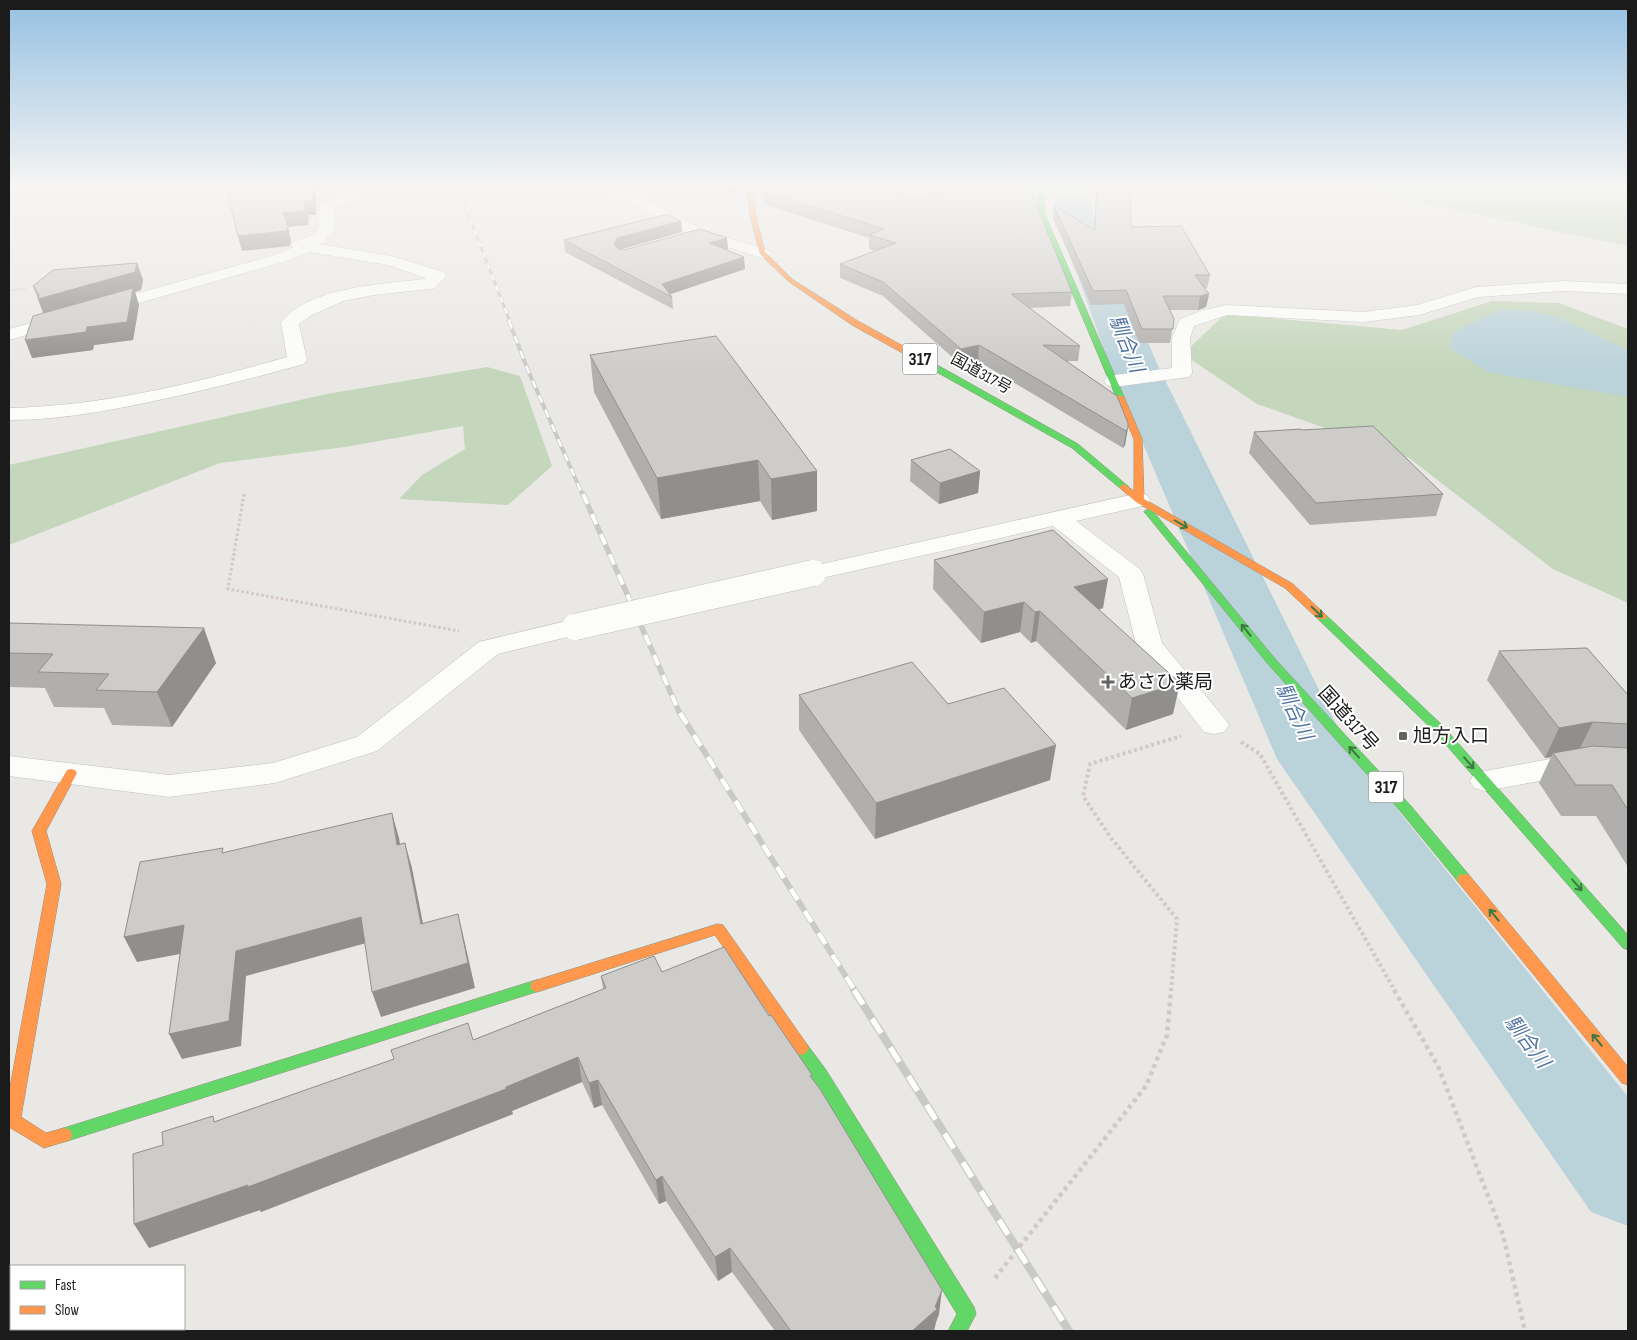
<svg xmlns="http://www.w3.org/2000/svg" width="1637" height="1340" viewBox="0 0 1637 1340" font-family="'Sofia Sans Condensed','Noto Sans JP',sans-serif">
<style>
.forest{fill:#c4d6bb}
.water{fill:#bad2da}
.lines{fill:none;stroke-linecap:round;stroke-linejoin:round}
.river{fill:#bad2da;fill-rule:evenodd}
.street-casing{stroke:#c1c0be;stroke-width:1}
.fast-casing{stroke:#8f917e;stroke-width:1}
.slow-casing{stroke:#8f917e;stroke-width:1}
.path-far4{stroke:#d3c8c6;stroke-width:2;stroke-dasharray:1 1;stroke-linecap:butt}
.path-far3{stroke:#d3c8c6;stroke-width:2.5;stroke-dasharray:2 2;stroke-linecap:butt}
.path-far2{stroke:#d3c8c6;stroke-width:3;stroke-dasharray:2.5 2.5;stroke-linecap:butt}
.path-far1{stroke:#d3c8c6;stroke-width:4;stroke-dasharray:3 3;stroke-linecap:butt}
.path{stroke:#d3c8c6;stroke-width:4.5;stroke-dasharray:4 4;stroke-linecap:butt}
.street{fill:#fcfcfb;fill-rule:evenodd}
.fast{fill:#63d668;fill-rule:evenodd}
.slow{fill:#ff974d;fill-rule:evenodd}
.rail-far4-casing{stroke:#c9c9c8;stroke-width:3}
.rail-far3-casing{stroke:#c9c9c8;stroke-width:4}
.rail-far2-casing{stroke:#c9c9c8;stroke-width:5.5}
.rail-far1-casing{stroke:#c9c9c8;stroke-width:6}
.rail-casing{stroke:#c9c9c8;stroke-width:8}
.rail-far4{stroke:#fff;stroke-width:2;stroke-dasharray:6;stroke-linecap:butt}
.rail-far3{stroke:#fff;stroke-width:2.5;stroke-dasharray:8;stroke-linecap:butt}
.rail-far2{stroke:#fff;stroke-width:4;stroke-dasharray:11;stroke-linecap:butt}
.rail-far1{stroke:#fff;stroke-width:4.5;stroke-dasharray:13;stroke-linecap:butt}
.rail{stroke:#fff;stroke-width:5.5;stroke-dasharray:17;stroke-linecap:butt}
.street-bridge-casing{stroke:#c1c0be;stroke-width:27;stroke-linecap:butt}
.street-bridge{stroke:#fcfcfb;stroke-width:26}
.wall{fill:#b1afad}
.shaded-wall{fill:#908f8d}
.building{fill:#ceccc9;stroke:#908f8d}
.oneway{stroke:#3f7842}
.poi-dot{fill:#636361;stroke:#fff;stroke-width:2}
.labels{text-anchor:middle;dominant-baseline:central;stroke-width:4;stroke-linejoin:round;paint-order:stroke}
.far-street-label{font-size:16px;fill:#1b1b1b;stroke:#fff}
.shield{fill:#fff;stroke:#5f5f5f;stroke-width:1}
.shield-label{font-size:18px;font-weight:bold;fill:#1b1b1b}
.poi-label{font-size:19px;fill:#1b1b1b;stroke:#fff;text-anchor:start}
.street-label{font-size:19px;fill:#1b1b1b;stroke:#fff}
.water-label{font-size:20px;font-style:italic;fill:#5275a1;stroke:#fff}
</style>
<rect width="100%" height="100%" fill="#eae8e4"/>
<g class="forest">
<path d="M 1366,185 L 1628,185 L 1628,246 L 1392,197 Z"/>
<path d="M 1492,301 L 1559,303 L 1628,329 L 1628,603 L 1553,569 L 1409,458 L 1257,404 L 1183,354 L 1225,314 L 1402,330 Z"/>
<path d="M 487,367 L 520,376 L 552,466 L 508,505 L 399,499 L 422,475 L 465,449 L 463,426 L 345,447 L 220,463 L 9,545 L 9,465 L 327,394 Z"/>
</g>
<path class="water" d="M 1502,310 L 1531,311 L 1557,317 L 1628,351 L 1628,397 L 1488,372 L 1450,348 L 1453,333 L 1477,320 Z"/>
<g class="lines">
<path class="river" d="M 1054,185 L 1090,185 L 1093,212 L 1158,366 L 1348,748 L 1628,1097 L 1628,1226 L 1591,1212 L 1277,759 L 1110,366 L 1055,212 Z"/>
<defs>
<g id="street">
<path d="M 357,185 L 373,185 L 349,203 L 334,209 L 335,229 L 323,242 L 319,244 L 391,256 L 444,272 L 446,276 L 435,288 L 429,289 L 374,295 L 343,301 L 310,316 L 299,324 L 307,360 L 304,364 C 265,375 225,385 186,394 C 127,407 69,420 9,420 L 9,408 C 103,406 197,383 287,357 L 281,323 C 306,287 385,284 424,279 L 426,278 L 388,265 L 310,252 L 287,261 L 9,340 L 9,329 L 275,255 L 293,247 L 291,245 L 293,242 L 311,236 L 319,228 L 318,212 L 322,203 L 339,197 Z"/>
<path d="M 599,185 L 617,185 L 706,231 L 768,250 L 770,253 L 768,256 L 762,258 L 696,237 L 601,188 Z"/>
<path d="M 1564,281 L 1628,284 L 1628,294 L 1564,291 L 1478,297 L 1419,315 L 1364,322 L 1227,315 L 1194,326 L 1190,338 L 1192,373 L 1189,377 L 1114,387 L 1107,385 L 1104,381 L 1107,377 L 1114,375 L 1172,368 L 1172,338 L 1180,319 L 1203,310 L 1227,305 L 1364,312 L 1417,305 L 1476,287 Z"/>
<path d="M 1139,493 L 1147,495 L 1150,500 L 1147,505 L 1076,521 L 1140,569 L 1143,574 L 1162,643 L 1224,718 L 1229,725 L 1224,732 L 1214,734 L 1204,732 L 1136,644 L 1119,577 L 1053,526 L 813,580 L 804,578 L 801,573 L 804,568 L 813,566 Z"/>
<path d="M 575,619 L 584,621 L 588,627 L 584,633 L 498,654 L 377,751 L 275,783 L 169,797 L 9,776 L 9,756 L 169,775 L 273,763 L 357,737 L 479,642 Z"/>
<path d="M 1578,754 L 1628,757 L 1628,777 L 1578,774 L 1485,791 L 1474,788 L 1470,781 L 1474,774 L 1485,771 Z"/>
</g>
<g id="fast">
<path d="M 1038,185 L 1044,185 L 1044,212 L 1124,397 L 1123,399 L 1116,397 L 1038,212 Z"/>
<path d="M 917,357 L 923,357 L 1078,444 L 1129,487 L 1127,489 L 1121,489 L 1072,448 L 917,361 Z"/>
<path d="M 1149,509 L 1152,510 L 1276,660 L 1411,806 L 1469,875 L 1471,879 L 1469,883 L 1464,884 L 1459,883 L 1401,812 L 1268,664 L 1146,514 L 1144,512 Z"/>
<path d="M 1322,614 L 1326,615 L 1442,725 L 1628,935 L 1628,950 L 1623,948 L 1434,731 L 1318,619 L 1317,617 Z"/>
<path d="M 537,980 L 542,982 L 544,986 L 542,990 L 64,1142 L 58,1140 L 56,1135 L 58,1130 L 64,1128 Z"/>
<path d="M 801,1041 L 806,1043 L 826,1070 L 974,1307 L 976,1314 L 967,1331 L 948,1331 L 957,1314 L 814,1080 L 796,1053 L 793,1048 L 796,1043 Z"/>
</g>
<g id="slow">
<path d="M 747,185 L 753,185 L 756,216 L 765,252 L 792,279 L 858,321 L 923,357 L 923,361 L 917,361 L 852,325 L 788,281 L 760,254 L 750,216 Z"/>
<path d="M 1117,395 L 1124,397 L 1142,439 L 1144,499 L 1293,584 L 1326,615 L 1327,617 L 1326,619 L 1318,619 L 1285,588 L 1136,502 L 1121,489 L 1119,487 L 1124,484 L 1134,491 L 1134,439 L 1116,397 Z"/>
<path d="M 71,769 L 75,770 L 77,773 L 46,831 L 61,884 L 21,1117 L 46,1133 L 64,1128 L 70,1130 L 72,1135 L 70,1140 L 44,1148 L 9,1127 L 9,1093 L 47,884 L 32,831 L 67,770 Z"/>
<path d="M 1464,874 L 1469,875 L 1628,1067 L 1628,1085 L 1622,1083 L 1459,883 L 1457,879 L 1459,875 Z"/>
<path d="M 718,924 L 723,925 L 806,1043 L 809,1048 L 806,1053 L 801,1055 L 796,1053 L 715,935 L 537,992 L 532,990 L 530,986 L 532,982 L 537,980 Z"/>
</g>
</defs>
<use href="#street" class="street-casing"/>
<use href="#fast" class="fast-casing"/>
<use href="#slow" class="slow-casing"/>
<path class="path-far4" d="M 9,290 L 27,289"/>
<path class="path-far3" d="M 244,496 L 244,493"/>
<path class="path-far2" d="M 244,494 L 228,589 L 459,631"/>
<g class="path-far1">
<path d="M 1241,742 L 1260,754 L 1395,991"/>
<path d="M 1171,991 L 1177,919 L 1111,838 L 1083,796 L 1090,764 L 1181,736"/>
</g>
<g class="path">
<path d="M 1394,990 L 1438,1066 L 1503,1235 L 1525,1331"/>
<path d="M 995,1278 L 1146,1086 L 1167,1035 L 1171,990"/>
</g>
<use href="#street" class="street"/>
<use href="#fast" class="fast"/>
<use href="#slow" class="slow"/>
<defs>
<path id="rail-far4" d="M 457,185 L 510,322"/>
<path id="rail-far3" d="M 509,321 L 527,368 L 583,496"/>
<path id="rail-far2" d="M 583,494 L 680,714"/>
<path id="rail-far1" d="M 680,713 L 855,991"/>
<path id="rail" d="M 854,990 L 1069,1331"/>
</defs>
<use href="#rail-far4" class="rail-far4-casing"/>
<use href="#rail-far3" class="rail-far3-casing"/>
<use href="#rail-far2" class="rail-far2-casing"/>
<use href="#rail-far1" class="rail-far1-casing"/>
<use href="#rail" class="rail-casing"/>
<use href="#rail-far4" class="rail-far4"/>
<use href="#rail-far3" class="rail-far3"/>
<use href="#rail-far2" class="rail-far2"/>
<use href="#rail-far1" class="rail-far1"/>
<use href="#rail" class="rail"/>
<defs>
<path id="street-bridge" d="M 575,627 L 813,573"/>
</defs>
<use href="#street-bridge" class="street-bridge-casing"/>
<use href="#street-bridge" class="street-bridge"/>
</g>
<g class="wall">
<path d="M 703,185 L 741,185 L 742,197 Z"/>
<path d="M 1096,185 L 1130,185 L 1131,227 L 1210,275 L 1207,288 L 1205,288 L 1209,294 L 1206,307 L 1198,310 L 1170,310 L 1174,319 L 1170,343 L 1139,343 L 1124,304 L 1091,305 L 1053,218 L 1054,206 L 1094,229 Z"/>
<path d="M 763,191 L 910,197 L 1034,200 L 1072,292 L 1070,306 L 1030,308 L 1080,346 L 1078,361 L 1065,361 L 1128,423 L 1125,445 L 1123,448 L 978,361 L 960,364 L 883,296 L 840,278 L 840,264 L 875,251 L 869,249 L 869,238 L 763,204 Z"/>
<path d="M 681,221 L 682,232 L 622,249 L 624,250 L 728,249 L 726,250 L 745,269 L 670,294 L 672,297 L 673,309 L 565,252 L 564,240 Z"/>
<path d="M 137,263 L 143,280 L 141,290 L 135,292 L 139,305 L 133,340 L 94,345 L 93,350 L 32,358 L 43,313 L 33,286 Z"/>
<path d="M 716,336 L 817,511 L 772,520 L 760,501 L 661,519 L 594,392 L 590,355 Z"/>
<path d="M 1302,430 L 1443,494 L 1436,516 L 1310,525 L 1249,453 L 1254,432 Z"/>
<path d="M 911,460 L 980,471 L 978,493 L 939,504 L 910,481 Z"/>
<path d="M 934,560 L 1103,608 L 1099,610 L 1173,714 L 1126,730 L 1036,641 L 1031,643 L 1020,632 L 981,643 L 933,589 Z"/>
<path d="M 9,623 L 216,663 L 172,727 L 112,725 L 104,708 L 54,707 L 45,688 L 9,687 Z"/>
<path d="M 1499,651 L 1628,695 L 1628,867 L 1596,816 L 1561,816 L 1539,783 L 1551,757 L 1545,758 L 1487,680 Z"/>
<path d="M 799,695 L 948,704 L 1050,780 L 875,839 L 799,730 Z"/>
<path d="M 662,972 L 769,1016 L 812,1075 L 812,1079 L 939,1314 L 936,1322 L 934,1331 L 775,1331 L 732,1272 L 718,1281 L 666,1201 L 659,1204 L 602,1105 L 594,1108 L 582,1082 L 512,1111 L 513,1114 L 261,1212 L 260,1210 L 149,1248 L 163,1145 L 216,1121 L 473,1040 L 603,989 L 601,976 Z"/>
</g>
<g class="shaded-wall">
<path d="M 313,185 L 316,185 L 316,215 L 309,215 L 308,225 L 288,227 L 291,241 L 290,246 L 242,251 L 238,236 L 305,201 Z"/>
<path d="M 681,221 L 682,232 L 618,250 L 614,244 L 617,238 Z"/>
<path d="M 727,238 L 728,249 L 710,255 L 709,243 Z"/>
<path d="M 744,257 L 745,269 L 668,295 L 662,284 Z"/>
<path d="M 137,263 L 143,280 L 141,290 L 135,292 L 139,305 L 133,340 L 94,345 L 93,350 L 32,358 L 25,340 L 87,327 L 45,317 L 38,299 Z"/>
<path d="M 1209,294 L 1206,307 L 1198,310 L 1200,296 Z"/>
<path d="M 979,345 L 978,361 L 960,364 L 961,349 Z"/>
<path d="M 1128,428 L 1125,445 L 1123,448 L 1126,431 Z"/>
<path d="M 758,460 L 760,501 L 661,519 L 657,478 Z"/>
<path d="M 817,471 L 817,511 L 772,520 L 771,479 Z"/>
<path d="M 980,471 L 978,493 L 939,504 L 940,483 Z"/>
<path d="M 1108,579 L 1103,608 L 1070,617 L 1074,587 Z"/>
<path d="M 1024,602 L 1020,632 L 981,643 L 984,612 Z"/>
<path d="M 1040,611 L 1036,641 L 1031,643 L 1035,612 Z"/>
<path d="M 204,628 L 216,663 L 172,727 L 157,692 Z"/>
<path d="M 1180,683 L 1173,714 L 1126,730 L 1132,698 Z"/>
<path d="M 1593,722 L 1578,752 L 1553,753 L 1551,757 L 1545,758 L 1559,728 Z"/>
<path d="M 1056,745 L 1050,780 L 875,839 L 876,803 Z"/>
<path d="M 392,813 L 399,838 L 404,870 L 397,845 Z"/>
<path d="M 405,843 L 412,868 L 428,949 L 421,924 Z"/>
<path d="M 458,914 L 464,939 L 475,988 L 381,1017 L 372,992 Z"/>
<path d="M 361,917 L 370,942 L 246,976 L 241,1046 L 182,1059 L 169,1034 L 236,951 Z"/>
<path d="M 184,925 L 196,951 L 137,962 L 124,937 Z"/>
<path d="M 578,1057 L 582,1082 L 512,1111 L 513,1114 L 261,1212 L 260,1210 L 149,1248 L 134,1224 L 506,1087 Z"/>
<path d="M 598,1080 L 602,1105 L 594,1108 L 589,1083 Z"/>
<path d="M 662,1176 L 666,1201 L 659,1204 L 656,1180 Z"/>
<path d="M 730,1248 L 732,1272 L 718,1281 L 715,1257 Z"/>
<path d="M 942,1290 L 939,1314 L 936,1322 L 934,1331 L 912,1331 L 935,1307 Z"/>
</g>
<g class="building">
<path d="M 225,185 L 313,185 L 313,201 L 305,201 L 305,211 L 283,213 L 288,226 L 286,231 L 238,236 Z"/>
<path d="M 784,185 L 871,185 L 910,197 L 995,185 L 1020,185 L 1033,193 L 1034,200 L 1072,292 L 1011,294 L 1080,346 L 1043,345 L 1117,396 L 1128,423 L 1128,428 L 1126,431 L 979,345 L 961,349 L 883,282 L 840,264 L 896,243 L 869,235 L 884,229 L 763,191 Z"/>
<path d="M 1097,185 L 1130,185 L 1131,227 L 1181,226 L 1210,275 L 1195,275 L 1209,294 L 1200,296 L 1163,296 L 1174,319 L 1173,329 L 1142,329 L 1126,290 L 1093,291 L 1054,206 L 1095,230 Z"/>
<path d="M 668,214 L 681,221 L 617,238 L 614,244 L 617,248 L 624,250 L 700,229 L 727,238 L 709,243 L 744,257 L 662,284 L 672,297 L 564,240 Z"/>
<path d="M 137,263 L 135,272 L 38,299 L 39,295 L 33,286 L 53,270 Z"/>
<path d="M 133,288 L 127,322 L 87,327 L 86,332 L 25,340 L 33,316 Z"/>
<path d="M 716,336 L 817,471 L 771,479 L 758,460 L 657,478 L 590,355 Z"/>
<path d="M 1373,426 L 1443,494 L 1316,503 L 1254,432 L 1301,429 L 1302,430 Z"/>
<path d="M 950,449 L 980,471 L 940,483 L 911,460 Z"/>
<path d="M 1053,530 L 1108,579 L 1074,587 L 1180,683 L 1132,698 L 1040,611 L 1035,612 L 1024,602 L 984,612 L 934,560 Z"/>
<path d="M 9,623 L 204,628 L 157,692 L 96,690 L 109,674 L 38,672 L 53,654 L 9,653 Z"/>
<path d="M 1587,648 L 1628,695 L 1628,724 L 1593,722 L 1559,728 L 1499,651 Z"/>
<path d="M 912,662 L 948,704 L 1004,688 L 1056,745 L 876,803 L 799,695 Z"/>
<path d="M 1593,746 L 1628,748 L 1628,810 L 1612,785 L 1576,785 L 1553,753 Z"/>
<path d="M 392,813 L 397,845 L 405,843 L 421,924 L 458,914 L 468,963 L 372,992 L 361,917 L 236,951 L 229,1021 L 169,1034 L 184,925 L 124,937 L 140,862 L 223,848 L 222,853 Z"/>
<path d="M 724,947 L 769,1016 L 771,1015 L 804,1063 L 812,1075 L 810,1076 L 820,1089 L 942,1290 L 935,1307 L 937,1309 L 912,1331 L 791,1331 L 730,1248 L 715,1257 L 662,1176 L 656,1180 L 598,1080 L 589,1083 L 578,1057 L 506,1087 L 506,1089 L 248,1187 L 248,1185 L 134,1224 L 133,1154 L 163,1145 L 162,1132 L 213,1116 L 214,1122 L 394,1059 L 391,1050 L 468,1023 L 473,1040 L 606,988 L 601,976 L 654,956 L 662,972 Z"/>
</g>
<defs><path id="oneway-shaft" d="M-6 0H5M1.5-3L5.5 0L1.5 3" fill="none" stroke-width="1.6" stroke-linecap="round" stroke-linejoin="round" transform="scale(1.25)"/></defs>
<g class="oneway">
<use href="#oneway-shaft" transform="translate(1181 524) rotate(30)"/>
<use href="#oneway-shaft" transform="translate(1317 612) rotate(44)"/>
<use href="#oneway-shaft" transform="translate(1246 630) rotate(-129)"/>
<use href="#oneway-shaft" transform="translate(1354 752) rotate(-132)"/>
<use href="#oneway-shaft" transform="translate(1469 763) rotate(49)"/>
<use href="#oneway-shaft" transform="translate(1577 885) rotate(49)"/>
<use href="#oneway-shaft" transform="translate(1494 915) rotate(-130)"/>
<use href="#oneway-shaft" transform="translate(1597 1040) rotate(-130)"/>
</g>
<linearGradient id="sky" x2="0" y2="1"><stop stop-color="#95c0e2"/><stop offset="0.5" stop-color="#f6f5f3"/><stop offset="1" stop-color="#f6f5f3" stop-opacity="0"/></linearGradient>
<rect width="1637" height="373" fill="url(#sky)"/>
<g class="poi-dot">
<path d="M1105.5 674.5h5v5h5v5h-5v5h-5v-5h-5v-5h5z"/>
<rect x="1398" y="731" width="10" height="10" rx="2.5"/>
</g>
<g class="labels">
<g class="far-street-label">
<text transform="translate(981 374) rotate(29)">国道317号</text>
</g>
<g class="shield">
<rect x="902.5" y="343.5" width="35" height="31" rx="4"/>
<rect x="1368.5" y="771.5" width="35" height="31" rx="4"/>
</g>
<g class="shield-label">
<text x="920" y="359">317</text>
<text x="1386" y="787">317</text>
</g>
<g class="poi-label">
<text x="1118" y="682">あさひ薬局</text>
<text x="1413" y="736">旭方入口</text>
</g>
<g class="street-label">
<text transform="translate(1348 719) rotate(48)">国道317号</text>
</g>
<g class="water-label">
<text transform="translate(1126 344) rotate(68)">馴合川</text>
<text transform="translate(1294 712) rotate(65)">馴合川</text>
<text transform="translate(1527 1042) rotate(53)">馴合川</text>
</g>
</g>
<rect width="1637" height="1340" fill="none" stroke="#1b1b1b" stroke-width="20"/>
<rect x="10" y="1265" width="175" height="65" fill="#ffffff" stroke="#a4a4a4"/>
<rect x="20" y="1281" width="25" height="8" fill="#63d668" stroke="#a4a4a4"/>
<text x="55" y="1290" font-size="15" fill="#1b1b1b">Fast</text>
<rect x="20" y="1306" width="25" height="8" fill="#ff974d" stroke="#a4a4a4"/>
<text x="55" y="1315" font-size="15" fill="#1b1b1b">Slow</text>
</svg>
